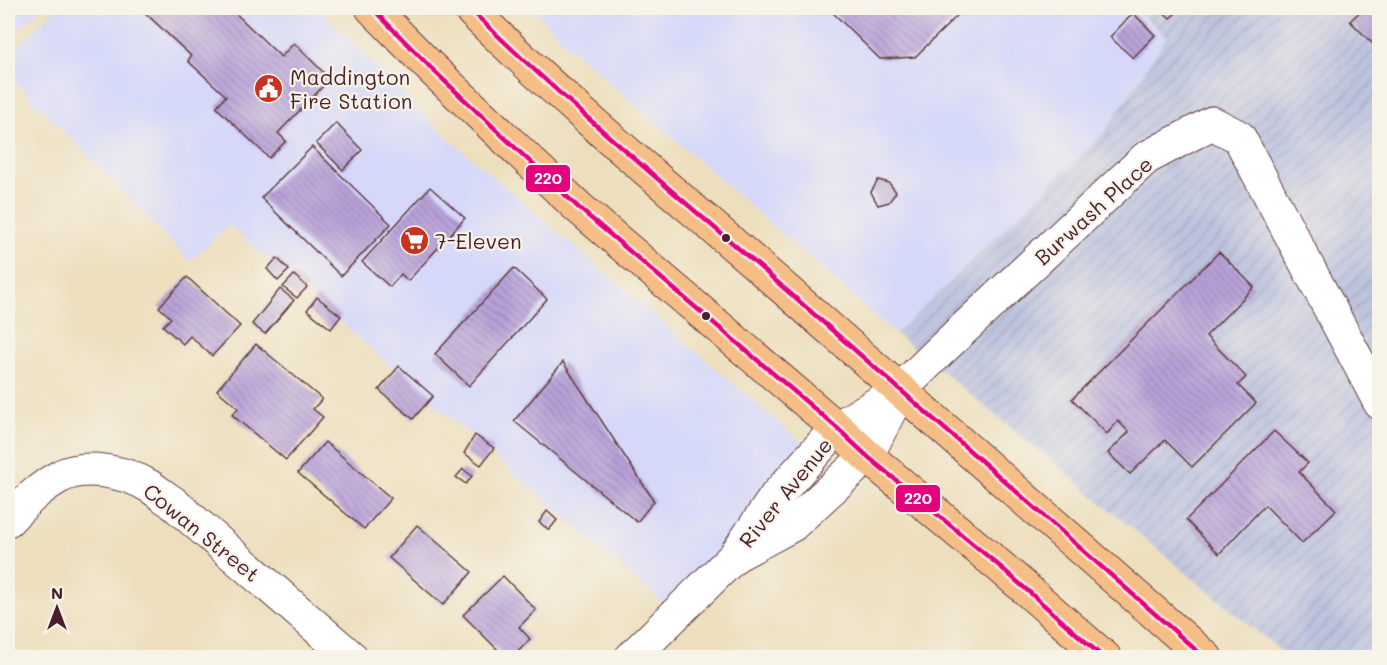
<svg xmlns="http://www.w3.org/2000/svg" width="1387" height="665" viewBox="0 0 1387 665" font-family="Mali,sans-serif">
<style>
.built{fill:#d5d8f9}
.industrial{fill:url(#industrial-furrows)}
.building{fill:url(#building-back-hatch)}
.lines{fill:none;stroke-linecap:round;stroke-linejoin:round}
.minor-casing{stroke:#623c41;stroke-width:35}
.tertiary-casing{stroke:#623c41;stroke-width:35}
.trunk-casing{stroke:#623c41;stroke-width:35}
.minor{stroke:#fff;stroke-width:33}
.tertiary{stroke:#fff;stroke-width:33}
.trunk{stroke:#f6be87;stroke-width:33}
.bus-1-casing{stroke:#f7f3e8;stroke-width:9}
.bus-1{stroke:#e5007d;stroke-width:4.5}
.bus-dot{fill:#4a1f2b;stroke:#f7f3e8;stroke-width:2}
.labels{text-anchor:middle;dominant-baseline:central;stroke-width:4.5;stroke-linejoin:round;paint-order:stroke}
.poi-label{font-size:21px;fill:#4a1f2b;stroke:#f7f3e8;text-anchor:start}
.street-label{font-size:21px;fill:#4a1f2b;stroke:#f7f3e8}
.line-badge{stroke:#f7f3e8;stroke-width:2}
.badge-label{font-size:16px;text-anchor:middle;font-weight:bold;fill:#fff}
</style>
<defs>
<pattern id="industrial-furrows" width="10" height="10" patternUnits="userSpaceOnUse" patternTransform="scale(1.5)"><rect width="10" height="10" fill="#bdc3de"/><path d="M-1 1l2-2M0 10L10 0M9 11l2-2" fill="none" stroke="#a4a7bf"/></pattern>
<pattern id="building-back-hatch" width="6" height="6" patternUnits="userSpaceOnUse" patternTransform="scale(1.5)"><rect width="6" height="6" fill="#b8a1d9"/><path d="M-1 5l2 2M0 0l6 6M5-1l2 2" fill="none" stroke="#9883b0"/></pattern>
</defs>
<rect width="100%" height="100%" fill="#f7f3e8"/>
<filter id="ink" filterUnits="userSpaceOnUse"><feTurbulence type="fractalNoise" baseFrequency=".0167" numOctaves="2"/><feDisplacementMap in="SourceGraphic" scale="12" xChannelSelector="R" yChannelSelector="G"/><feConvolveMatrix kernelMatrix="1 2 1 2 8 2 1 2 1" color-interpolation-filters="sRGB"/></filter>
<filter id="wash" filterUnits="userSpaceOnUse"><feTurbulence type="fractalNoise" baseFrequency=".008" numOctaves="4" result="noise"/><feDisplacementMap in="SourceGraphic" scale="24" xChannelSelector="R" yChannelSelector="G"/><feGaussianBlur stdDeviation="1.35" result="paint"/><feColorMatrix in="noise" values="0 0 0 0 0 0 0 0 0 0 0 0 0 0 0 0 0 1.4 0 .05"/><feComposite in="paint" operator="in"/></filter>
<g filter="url(#wash)">
<rect width="100%" height="100%" fill="#eddfbd"/>
<g class="built">
<path d="M 8,8 L 42,8 L 8,39 Z"/>
<path d="M 56,8 L 318,8 L 448,138 L 828,465 L 679,617 L 229,225 L 190,261 L 8,74 L 8,57 Z"/>
<path d="M 532,8 L 1135,8 L 1167,37 L 1105,132 L 896,334 L 564,42 Z"/>
</g>
<path class="industrial" d="M 1135,8 L 1379,8 L 1379,657 L 1288,657 L 965,390 L 896,334 L 1105,132 L 1167,37 Z"/>
<g id="blocks">
<g class="building">
<path d="M 140,8 L 230,8 L 281,57 L 294,43 L 330,79 L 278,133 L 286,141 L 269,158 L 216,107 L 226,96 L 188,61 L 191,56 Z"/>
<path d="M 828,8 L 965,8 L 915,57 L 880,59 Z"/>
<path d="M 1159,8 L 1182,8 L 1170,18 Z"/>
<path d="M 1364,8 L 1380,8 L 1380,51 L 1350,21 Z"/>
<path d="M 1133,13 L 1155,35 L 1133,58 L 1110,37 Z"/>
<path d="M 336,123 L 362,150 L 343,170 L 316,143 Z"/>
<path d="M 312,147 L 391,224 L 341,276 L 261,198 Z"/>
<path d="M 878,180 L 889,183 L 896,192 L 889,202 L 878,205 L 871,192 Z"/>
<path d="M 430,187 L 465,218 L 408,281 L 401,274 L 390,287 L 362,262 Z"/>
<path d="M 1219,252 L 1254,287 L 1206,336 L 1246,377 L 1238,385 L 1256,403 L 1192,467 L 1165,440 L 1130,474 L 1108,453 L 1129,432 L 1118,421 L 1107,434 L 1072,399 Z"/>
<path d="M 277,258 L 289,270 L 278,281 L 267,269 Z"/>
<path d="M 514,268 L 547,299 L 469,386 L 435,354 Z"/>
<path d="M 294,275 L 307,287 L 297,298 L 283,287 Z"/>
<path d="M 187,277 L 240,326 L 212,356 L 190,336 L 183,344 L 163,326 L 171,318 L 159,307 Z"/>
<path d="M 280,289 L 294,300 L 265,334 L 252,324 Z"/>
<path d="M 317,297 L 341,316 L 331,329 L 307,310 Z"/>
<path d="M 256,344 L 322,399 L 313,409 L 323,417 L 286,460 L 232,415 L 238,408 L 217,390 Z"/>
<path d="M 563,362 L 654,501 L 637,522 L 514,421 Z"/>
<path d="M 399,366 L 433,396 L 413,419 L 379,390 Z"/>
<path d="M 1274,431 L 1308,463 L 1299,472 L 1336,510 L 1302,543 L 1265,505 L 1219,554 L 1186,520 Z"/>
<path d="M 475,435 L 494,448 L 481,465 L 464,453 Z"/>
<path d="M 325,442 L 391,498 L 364,529 L 298,473 Z"/>
<path d="M 463,469 L 472,476 L 466,484 L 456,477 Z"/>
<path d="M 547,511 L 557,520 L 549,530 L 539,522 Z"/>
<path d="M 417,525 L 472,572 L 443,605 L 389,558 Z"/>
<path d="M 503,576 L 536,610 L 519,627 L 530,639 L 512,658 L 506,658 L 463,615 Z"/>
</g>
</g>
</g>
<g filter="url(#ink)">
<use href="#blocks" fill-opacity="0" stroke="#623c41" stroke-width="1.5"/>
<g class="lines">
<defs>
<g id="minor">
<path d="M 900,390 L 942,349 L 1146,158 L 1212,123 L 1239,137 L 1380,403"/>
<path d="M 8,520 C 24,503 40,487 61,476 C 86,464 126,472 149,486 C 157,491 164,497 172,502 L 352,658"/>
</g>
<g id="tertiary">
<path d="M 740,553 L 792,525 L 867,456 L 900,390"/>
<path d="M 631,658 L 734,557 L 776,496 L 837,428 L 900,390"/>
</g>
<g id="trunk">
<path d="M 372,8 L 432,69 L 579,208 L 837,428 L 867,456 L 1003,569 L 1105,658"/>
<path d="M 469,8 C 560,98 659,180 756,264 C 906,395 1056,526 1206,658"/>
</g>
</defs>
<use href="#minor" class="minor-casing"/>
<use href="#tertiary" class="tertiary-casing"/>
<use href="#trunk" class="trunk-casing"/>
<use href="#minor" class="minor"/>
<use href="#tertiary" class="tertiary"/>
<use href="#trunk" class="trunk"/>
<defs>
<g id="bus-1">
<path d="M 372,8 L 432,69 L 579,208 L 837,428 L 867,456 L 1003,569 L 1104,658"/>
<path d="M 469,8 C 562,99 662,182 760,267 C 909,397 1057,527 1205,658"/>
</g>
</defs>
<use href="#bus-1" class="bus-1-casing"/>
<use href="#bus-1" class="bus-1"/>
</g>
</g>
<defs>
<symbol id="civic-disc" viewBox="-11 -11 22 22"><circle r="9.5" fill="#c8321e" stroke="#f7f3e8"/><path d="M-.6-6.5H3V-4.5H.6V-3L4-1V1h2V6H-6V1h2V-1L-.6-3ZM-1.2 2.5V6h2.4V2.5Z" fill="#fff"/></symbol>
<symbol id="supermarket-disc" viewBox="-11 -11 22 22"><circle r="9.5" fill="#c8321e" stroke="#f7f3e8"/><path d="M-6-5.5h2.5l.6 2H6L4.5 2H-2.5L-4.4-4H-6ZM-1.5 3.2a1.3 1.3 0 1 0 .1 0ZM3 3.2a1.3 1.3 0 1 0 .1 0Z" fill="#fff"/></symbol>
</defs>
<g fill-rule="evenodd">
<use href="#civic-disc" x="252" y="72" width="33" height="33"/>
<use href="#supermarket-disc" x="398" y="224" width="33" height="33"/>
</g>
<g class="bus-dot">
<circle cx="726" cy="238" r="5"/>
<circle cx="706" cy="316" r="5"/>
</g>
<g class="labels">
<g class="poi-label">
<text x="290" y="76">Maddington<tspan x="290" dy="24">Fire Station</tspan></text>
<text x="435" y="240">7-Eleven</text>
</g>
<g class="street-label">
<text transform="translate(1093 210) rotate(-42)">Burwash Place</text>
<text transform="translate(785 492) rotate(-51)">River Avenue</text>
<text transform="translate(202 532) rotate(39)">Cowan Street</text>
</g>
</g>
<g class="line-badge">
<rect x="525" y="164" width="46" height="29" rx="6" fill="#e5007d"/>
<rect x="895" y="484" width="46" height="29" rx="6" fill="#e5007d"/>
</g>
<g class="badge-label">
<text x="548" y="184">220</text>
<text x="918" y="504">220</text>
</g>
<rect width="1387" height="665" fill="none" stroke="#f7f3e8" stroke-width="30"/>
<g transform="translate(57 608)" stroke="#f7f3e8" stroke-width="4.5" paint-order="stroke">
<path d="M0-4.5L10 22L0 15L-10 22Z" fill="#4a1f2b"/>
<text y="-9" font-size="16" font-weight="bold" text-anchor="middle" fill="#4a1f2b">N</text>
</g>
</svg>
